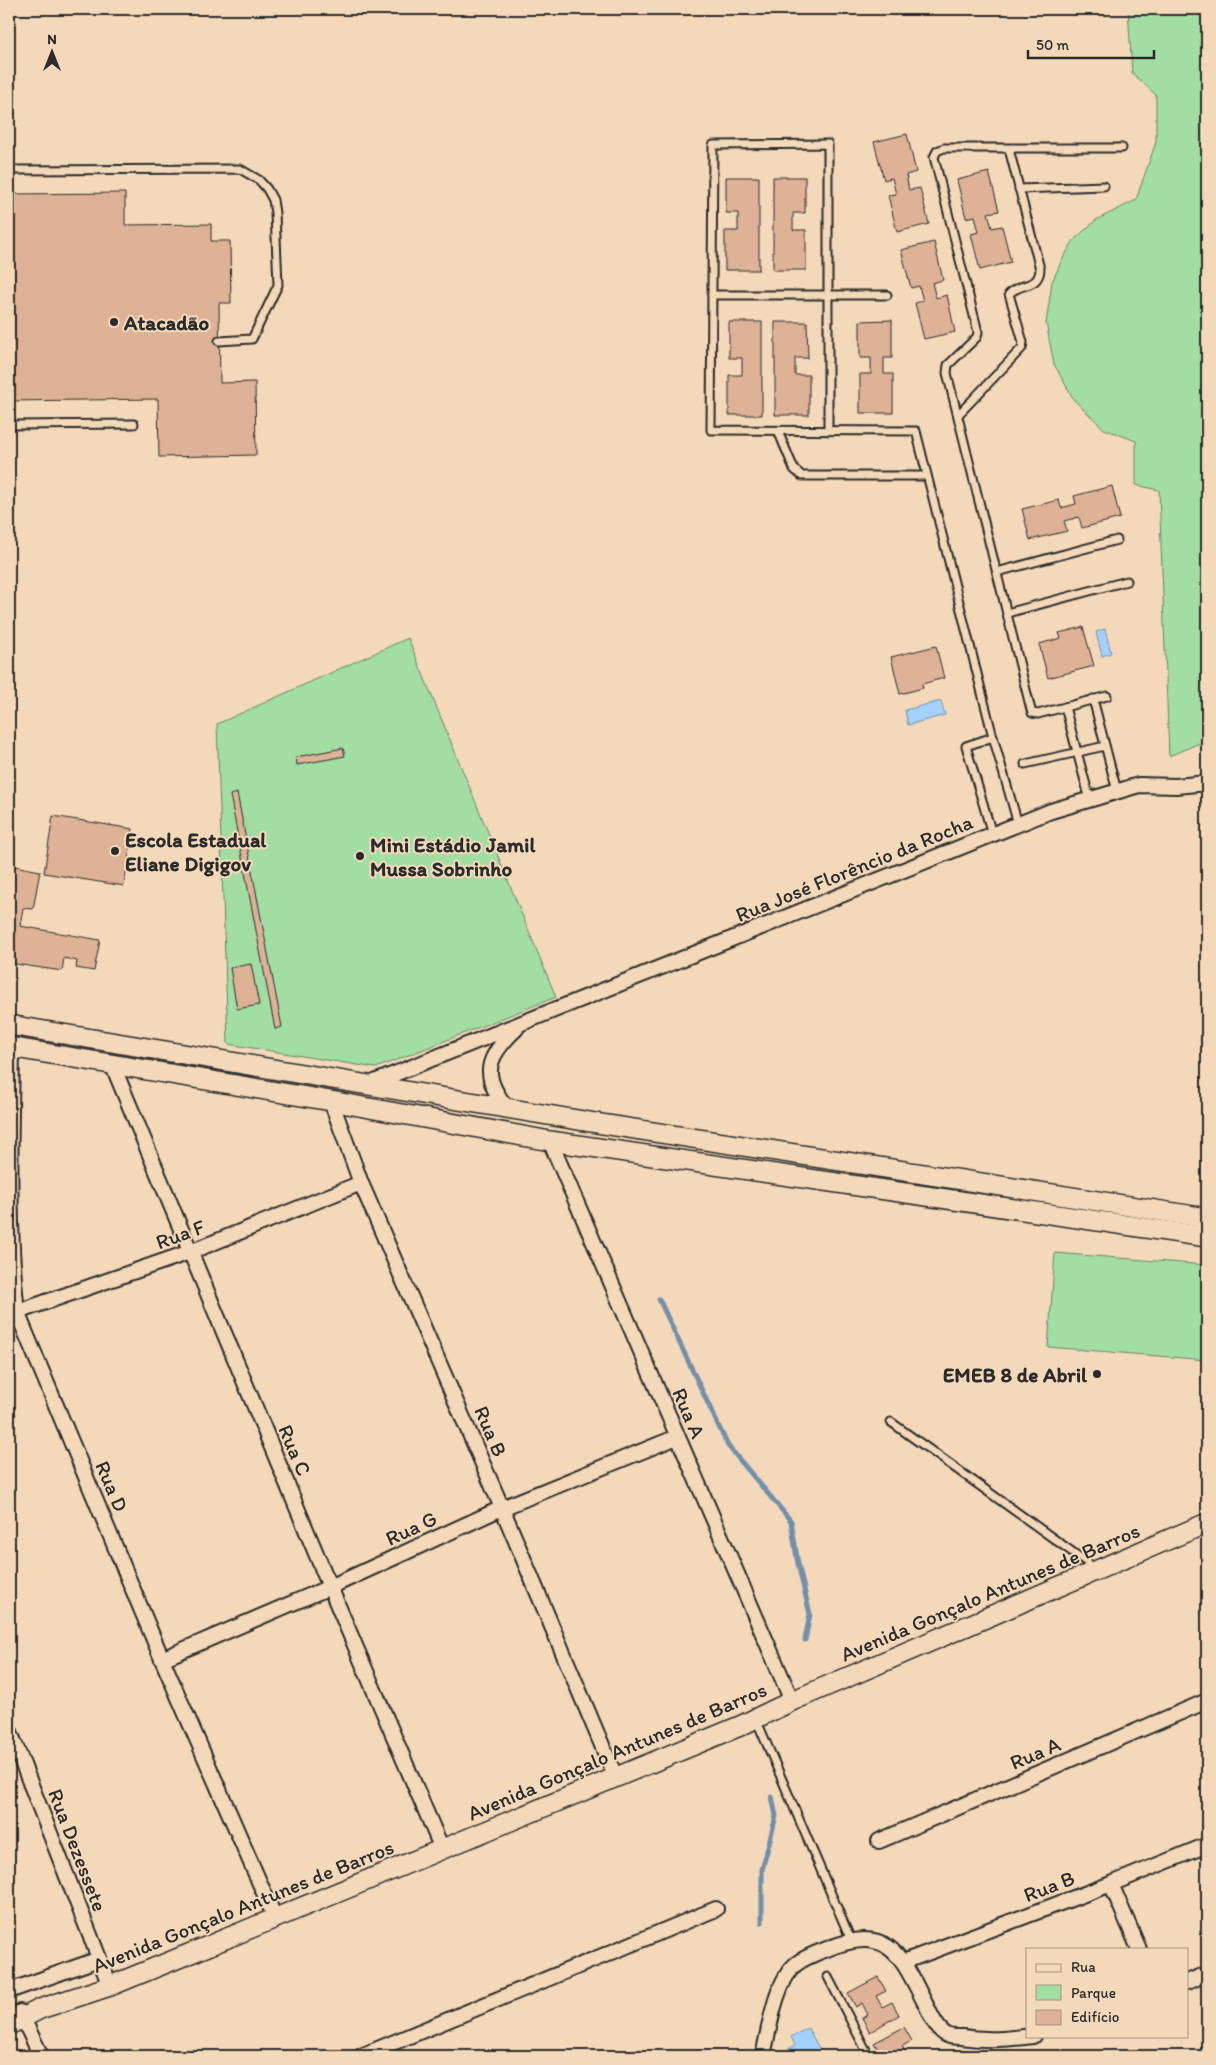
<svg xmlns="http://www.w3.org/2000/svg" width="1216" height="2065" viewBox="0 0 1216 2065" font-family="Itim,sans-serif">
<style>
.green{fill:#a2dda3;stroke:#668467}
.water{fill:#a3d2ff;stroke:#738faa}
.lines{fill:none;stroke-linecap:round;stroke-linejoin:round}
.stream{stroke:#738faa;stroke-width:5}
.building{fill:#deb297;stroke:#2b2b2b}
.lane-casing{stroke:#2b2b2b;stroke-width:11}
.street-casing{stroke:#2b2b2b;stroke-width:18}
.secondary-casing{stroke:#2b2b2b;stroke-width:22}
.lane{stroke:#f3d9ba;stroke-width:7}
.street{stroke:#f3d9ba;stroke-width:14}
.secondary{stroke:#f3d9ba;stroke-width:19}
.poi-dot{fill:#2b2b2b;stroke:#f3d9ba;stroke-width:2}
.labels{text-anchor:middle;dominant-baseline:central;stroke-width:4;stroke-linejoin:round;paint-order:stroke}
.poi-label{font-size:21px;font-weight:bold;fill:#2b2b2b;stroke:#f3d9ba;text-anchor:start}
.street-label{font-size:21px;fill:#2b2b2b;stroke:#f3d9ba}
</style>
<rect width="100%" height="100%" fill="#f3d9ba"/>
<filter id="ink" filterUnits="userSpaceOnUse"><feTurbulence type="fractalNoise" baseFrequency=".02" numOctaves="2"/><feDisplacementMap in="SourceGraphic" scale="10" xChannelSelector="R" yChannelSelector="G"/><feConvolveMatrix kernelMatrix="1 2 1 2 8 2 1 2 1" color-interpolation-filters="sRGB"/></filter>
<g filter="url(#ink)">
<g class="green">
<path d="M 1128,9 L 1207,9 L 1207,740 L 1169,756 L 1159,490 L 1136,485 L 1136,441 L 1104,429 L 1074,400 L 1054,364 L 1046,323 L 1052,282 L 1062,260 L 1074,240 L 1096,220 L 1136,200 L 1156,142 L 1156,95 L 1132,73 Z"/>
<path d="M 408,638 L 556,997 L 376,1068 L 228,1044 L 217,724 Z"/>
<path d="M 1055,1253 L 1207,1265 L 1207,1360 L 1048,1347 Z"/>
</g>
<g class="water">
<path d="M 1105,629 L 1111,653 L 1102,656 L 1096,632 Z"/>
<path d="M 941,701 L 945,715 L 908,725 L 905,710 Z"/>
<path d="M 808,2028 L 822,2054 L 818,2056 L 777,2056 L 795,2045 L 791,2037 Z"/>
</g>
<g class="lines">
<g class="stream">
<path d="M 659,1299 L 728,1446 L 791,1521 L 798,1564 L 810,1614 L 805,1640"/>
<path d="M 762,1922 L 762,1870 L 776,1816 L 772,1797"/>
</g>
</g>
<g class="building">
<path d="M 907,134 L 916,172 L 906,175 L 909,190 L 920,188 L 929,224 L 897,232 L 888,195 L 896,194 L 892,178 L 884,180 L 874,142 Z"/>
<path d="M 989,172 L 999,211 L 988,213 L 992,228 L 1002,226 L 1011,262 L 980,270 L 971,234 L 979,232 L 975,216 L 966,218 L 957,180 Z"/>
<path d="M 726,177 L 759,177 L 759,270 L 725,270 L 725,231 L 738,231 L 738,213 L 726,213 Z"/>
<path d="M 773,177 L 805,177 L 805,213 L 793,213 L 793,230 L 806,230 L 806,270 L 773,270 Z"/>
<path d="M 125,193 L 125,225 L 211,224 L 211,241 L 230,241 L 231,303 L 219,303 L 220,383 L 255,382 L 256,455 L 159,457 L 158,399 L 9,401 L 9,194 Z"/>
<path d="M 934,242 L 943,280 L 932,283 L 936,298 L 947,295 L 955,332 L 924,339 L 915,303 L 923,301 L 919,286 L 911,288 L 901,250 Z"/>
<path d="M 892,320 L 892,358 L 884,358 L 884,374 L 893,374 L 893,413 L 860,413 L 860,374 L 871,374 L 871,358 L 860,358 L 860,321 Z"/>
<path d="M 729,322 L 762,322 L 762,415 L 729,415 L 729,375 L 742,375 L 742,358 L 729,358 Z"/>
<path d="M 775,322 L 807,322 L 808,358 L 795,358 L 795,375 L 809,375 L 809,415 L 775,415 Z"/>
<path d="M 1112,486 L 1120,518 L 1082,528 L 1079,517 L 1064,521 L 1067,531 L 1030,540 L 1022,509 L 1059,500 L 1061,508 L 1076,504 L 1074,496 Z"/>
<path d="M 1083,627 L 1094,666 L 1048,678 L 1039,644 L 1061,638 L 1059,633 Z"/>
<path d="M 936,646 L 944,678 L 922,684 L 923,688 L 900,694 L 891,657 Z"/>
<path d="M 343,748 L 345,756 L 297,765 L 296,757 Z"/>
<path d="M 237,793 L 282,1027 L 275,1029 L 230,795 Z"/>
<path d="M 53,816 L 133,829 L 124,886 L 44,873 Z"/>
<path d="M 9,865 L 40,871 L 33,909 L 23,908 L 20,926 L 100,940 L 94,971 L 76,968 L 77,961 L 64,958 L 62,971 L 9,963 Z"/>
<path d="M 251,964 L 259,1005 L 237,1009 L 230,968 Z"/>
<path d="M 878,1977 L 886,1991 L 876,1996 L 882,2007 L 892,2002 L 899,2015 L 870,2032 L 862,2018 L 868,2015 L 862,2003 L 856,2007 L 848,1993 Z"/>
<path d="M 904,2027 L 912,2041 L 902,2046 L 908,2056 L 890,2056 L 888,2054 L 882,2056 L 874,2043 Z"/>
</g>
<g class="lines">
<defs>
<g id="lane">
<path d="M 9,170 L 240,169 L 259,180 L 267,189 L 273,200 L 275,213 L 278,285 L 252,339 L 219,341"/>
<path d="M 1019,189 L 1104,186"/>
<path d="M 712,295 L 887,295"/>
<path d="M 958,415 L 1022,348 L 1023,342 L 1009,294 C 1020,282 1039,289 1040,269 L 1009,149"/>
<path d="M 9,425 L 134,424"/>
<path d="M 778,431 L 794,469 L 802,476 L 927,476"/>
<path d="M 828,431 L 828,144 L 713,145 L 711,430 L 916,431 L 993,737"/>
<path d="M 997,572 L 1117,540"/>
<path d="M 1007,613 L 1127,581"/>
<path d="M 1107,696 L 1038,714 L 1032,713 L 1031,710 L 947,373 L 948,365 L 977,337 L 978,332 L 934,157 L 937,151 L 944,148 L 1122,148"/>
<path d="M 1093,699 L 1117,791"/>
<path d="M 1065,707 L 1090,800"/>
<path d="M 1025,764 L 1105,746"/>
<path d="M 992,834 L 966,746 L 993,737 L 1018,824"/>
<path d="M 891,1422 L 1096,1569"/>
<path d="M 756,1719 L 851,1940"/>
<path d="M 828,1977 L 869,2056"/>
</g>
<g id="street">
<path d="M 12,1047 C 11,1136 7,1224 17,1312 L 162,1659 L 275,1918"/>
<path d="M 113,1066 L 330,1587 L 442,1849"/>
<path d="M 367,1085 L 1051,811 L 1139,785 L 1176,786 L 1207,783"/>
<path d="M 331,1101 L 361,1183 L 502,1508 L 615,1776"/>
<path d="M 508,1109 C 480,1076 486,1057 516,1029"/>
<path d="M 550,1141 L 792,1701"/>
<path d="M 9,1312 L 17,1312 L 190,1252 L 361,1183"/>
<path d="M 162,1659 L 330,1587 L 502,1508 L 677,1437"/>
<path d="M 9,1729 L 110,1986"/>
<path d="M 879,1841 L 1207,1701"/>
<path d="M 1111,1884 L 1139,1949"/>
<path d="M 903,1962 L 1111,1884 L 1207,1845"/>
<path d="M 1187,1982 L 1207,1974"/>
<path d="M 9,1991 L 99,1959"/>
<path d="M 20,2012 L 41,2056"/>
<path d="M 361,2056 L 716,1909"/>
<path d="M 763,2056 C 769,2030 775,1982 796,1964 C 805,1957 816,1953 827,1949 C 891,1923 901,1957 927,2007 C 931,2016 937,2030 947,2035 C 950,2037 957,2037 962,2037 C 988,2041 1007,2039 1033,2036"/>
</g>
<g id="secondary">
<path d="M 9,1025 L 602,1124 L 1207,1218"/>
<path d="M 9,1047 L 331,1101 L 550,1141 L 1207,1237"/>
<path d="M 9,2025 L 40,2009 L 110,1986 L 191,1953 L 740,1726 L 792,1701 L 1207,1523"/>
</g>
</defs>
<use href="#lane" class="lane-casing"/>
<use href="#street" class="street-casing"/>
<use href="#secondary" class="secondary-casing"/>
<use href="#lane" class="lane"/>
<use href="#street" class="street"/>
<use href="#secondary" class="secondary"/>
</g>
</g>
<g class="poi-dot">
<circle cx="114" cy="322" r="5"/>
<circle cx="115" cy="851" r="5"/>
<circle cx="360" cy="856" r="5"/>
<circle cx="1097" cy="1374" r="5"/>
</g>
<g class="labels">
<g class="poi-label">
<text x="124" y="322">Atacadão</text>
<text x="125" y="839">Escola Estadual<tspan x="125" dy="24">Eliane Digigov</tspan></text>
<text x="370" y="844">Mini Estádio Jamil<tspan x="370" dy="24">Mussa Sobrinho</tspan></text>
<text x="1087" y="1374" text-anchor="end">EMEB 8 de Abril</text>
</g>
<g class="street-label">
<text transform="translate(854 868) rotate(-22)">Rua José Florêncio da Rocha</text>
<text transform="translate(180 1234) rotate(-20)">Rua F</text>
<text transform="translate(689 1413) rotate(67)">Rua A</text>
<text transform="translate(491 1431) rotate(67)">Rua B</text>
<text transform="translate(295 1450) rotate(67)">Rua C</text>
<text transform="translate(112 1486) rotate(67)">Rua D</text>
<text transform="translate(411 1528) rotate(-25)">Rua G</text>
<text transform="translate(990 1592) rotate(-23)">Avenida Gonçalo Antunes de Barros</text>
<text transform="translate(617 1751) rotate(-23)">Avenida Gonçalo Antunes de Barros</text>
<text transform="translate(1035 1753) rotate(-23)">Rua A</text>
<text transform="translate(78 1850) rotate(69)">Rua Dezessete</text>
<text transform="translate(1049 1886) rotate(-21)">Rua B</text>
<text transform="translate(243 1906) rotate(-22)">Avenida Gonçalo Antunes de Barros</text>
</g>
</g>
<rect width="1216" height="2065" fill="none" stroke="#f3d9ba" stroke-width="30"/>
<rect x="15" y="15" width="1186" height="2035" fill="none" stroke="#2b2b2b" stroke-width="2" filter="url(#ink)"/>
<rect x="1026" y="1948" width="162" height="90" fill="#f3d9ba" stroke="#a39381"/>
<rect x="1036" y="1964" width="25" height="8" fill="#f3d9ba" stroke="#a39381"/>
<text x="1071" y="1972" font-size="15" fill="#2b2b2b">Rua</text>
<rect x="1036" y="1985" width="25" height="15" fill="#a2dda3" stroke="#a39381"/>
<text x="1071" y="1998" font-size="15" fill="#2b2b2b">Parque</text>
<rect x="1036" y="2010" width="25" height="15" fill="#deb297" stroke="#a39381"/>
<text x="1071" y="2022" font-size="15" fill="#2b2b2b">Edifício</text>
<g transform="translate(52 52)" stroke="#f3d9ba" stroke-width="4" paint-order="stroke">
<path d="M0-4L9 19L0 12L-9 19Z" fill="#2b2b2b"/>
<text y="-8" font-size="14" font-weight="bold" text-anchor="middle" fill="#2b2b2b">N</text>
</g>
<path d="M1028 50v8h126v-8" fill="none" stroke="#2b2b2b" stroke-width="2.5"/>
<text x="1036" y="50" font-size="15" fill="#2b2b2b" stroke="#f3d9ba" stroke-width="4" paint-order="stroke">50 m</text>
</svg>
